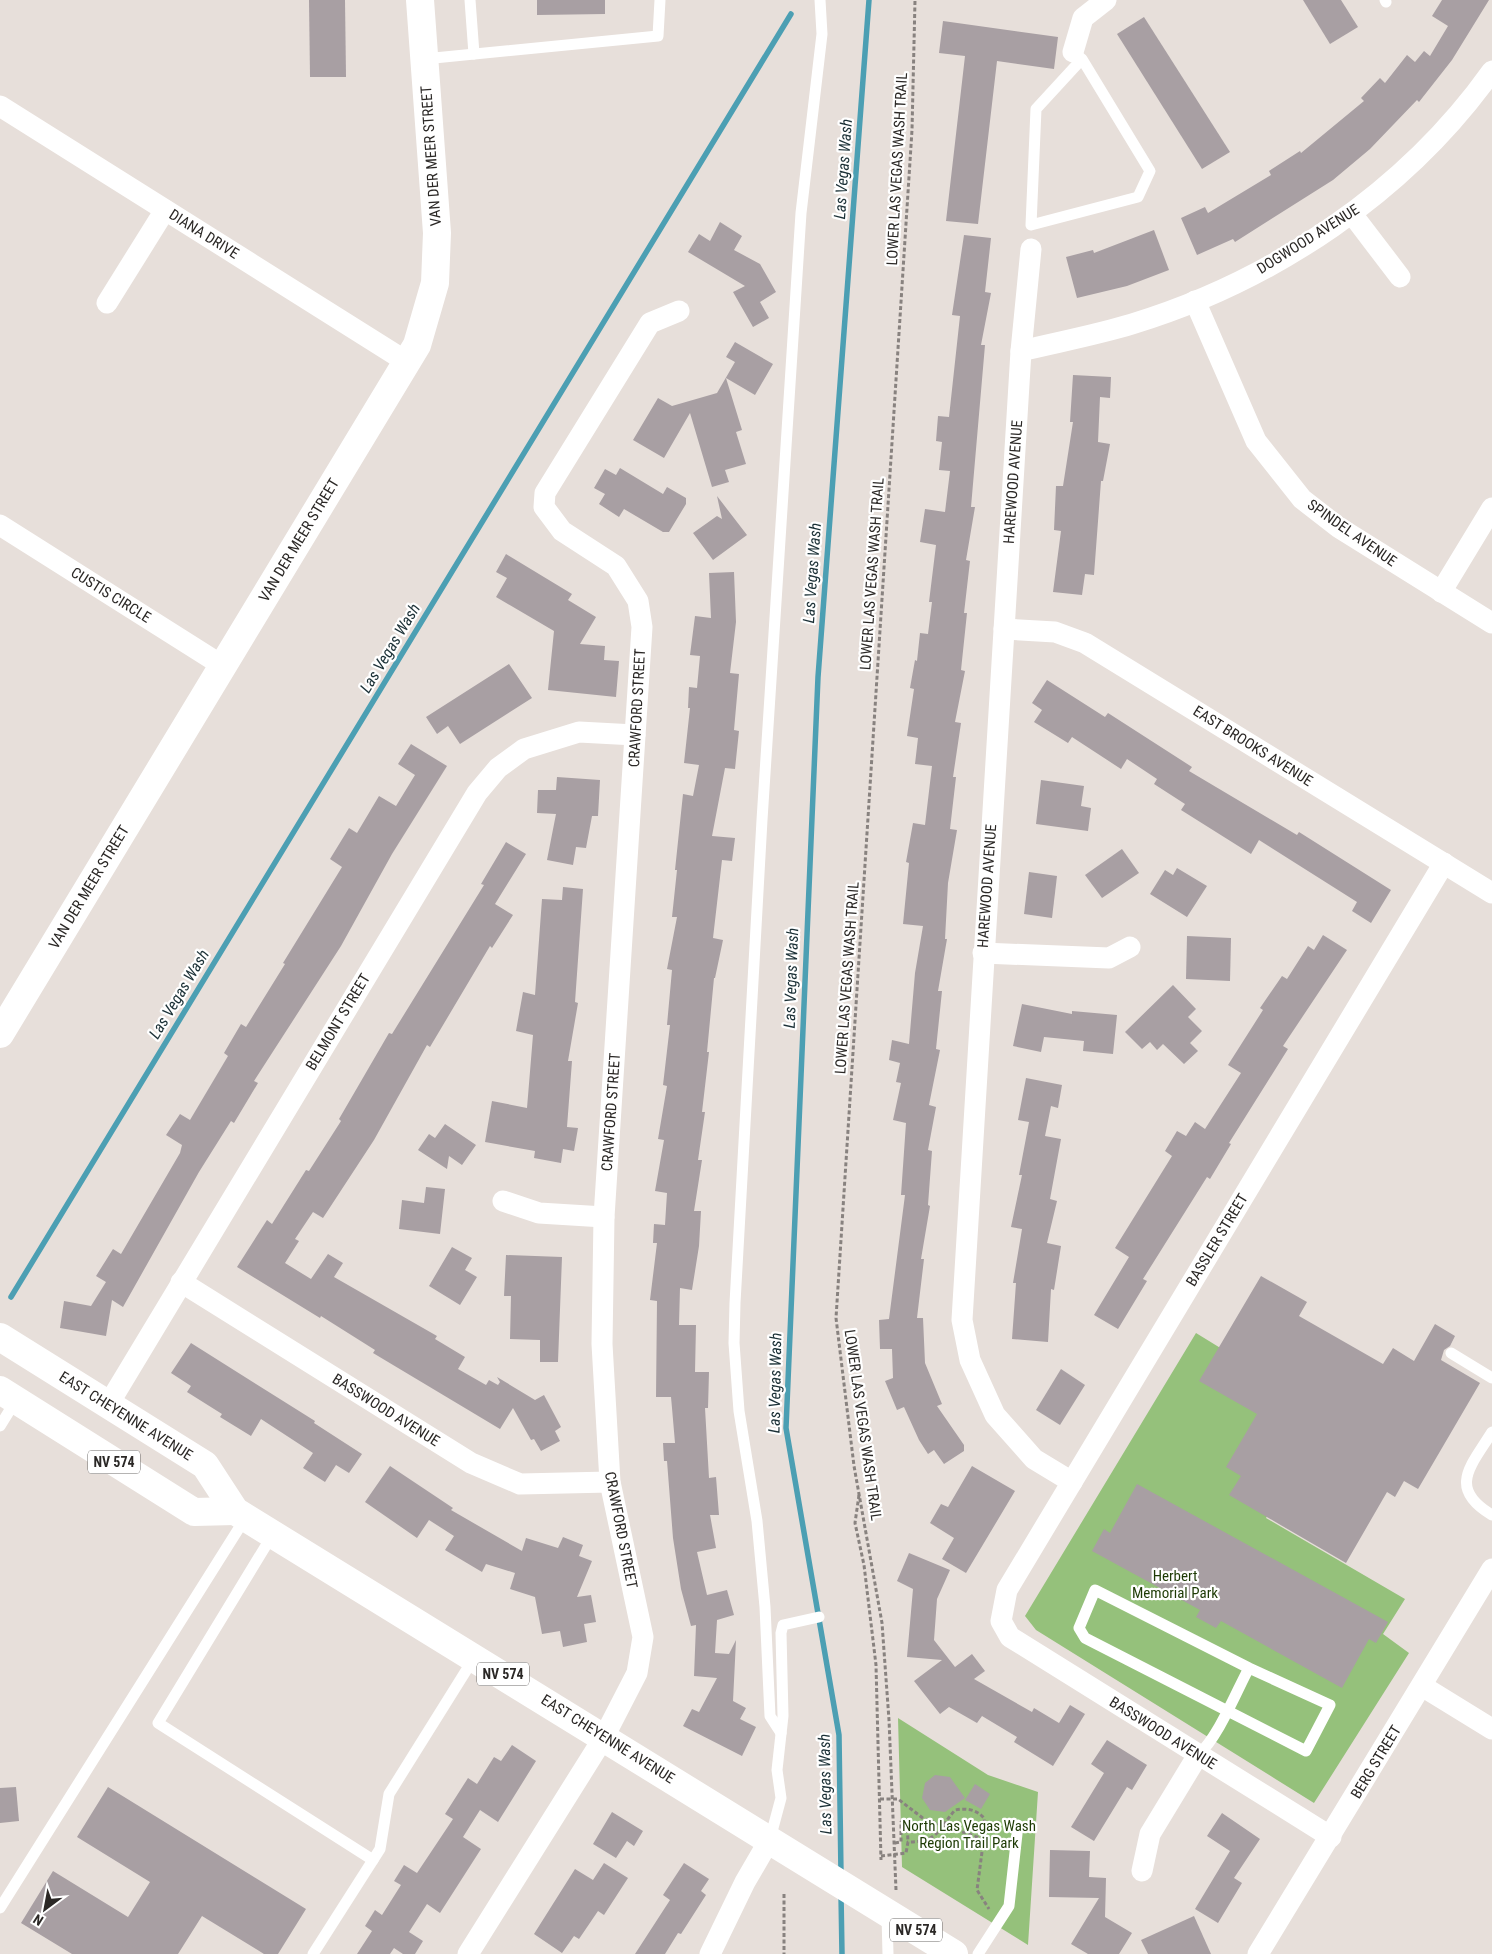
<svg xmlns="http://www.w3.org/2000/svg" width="1492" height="1954" viewBox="0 0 1492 1954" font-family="'Roboto Condensed',sans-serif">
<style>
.green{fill:#95c17b}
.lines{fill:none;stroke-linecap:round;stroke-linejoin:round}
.stream{stroke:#4c9fb3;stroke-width:5.5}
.building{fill:#a89fa3}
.path{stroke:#88827f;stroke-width:3;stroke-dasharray:4 2.5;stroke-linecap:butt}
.lane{stroke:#fff;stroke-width:11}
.street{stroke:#fff;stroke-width:21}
.secondary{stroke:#fff;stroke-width:28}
.primary{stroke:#fff;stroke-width:28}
.labels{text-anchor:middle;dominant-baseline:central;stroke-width:4.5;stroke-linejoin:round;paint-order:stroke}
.shield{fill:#fff;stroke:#6b6867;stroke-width:1}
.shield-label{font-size:14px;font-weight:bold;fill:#2b2826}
.street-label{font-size:15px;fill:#2b2826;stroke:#fff}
.park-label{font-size:15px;fill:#1d3a04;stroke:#fff}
.water-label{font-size:16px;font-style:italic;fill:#1b3036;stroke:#fff}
</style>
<rect width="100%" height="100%" fill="#e7dfda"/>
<g class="green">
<path d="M 1196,1333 L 1328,1414 L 1266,1518 L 1405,1599 L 1383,1634 L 1409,1653 L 1314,1803 L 1036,1630 L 1025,1616 Z"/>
<path d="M 898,1718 L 988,1775 L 1038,1792 L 1028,1945 L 902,1867 Z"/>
</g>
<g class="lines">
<g class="stream">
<path d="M 11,1297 L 791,14"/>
<path d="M 841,1874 L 839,1735 L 786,1428 L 818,677 L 869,0"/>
<path d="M 841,1894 L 842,1954"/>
</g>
</g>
<g class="building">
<path d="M 309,0 L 345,0 L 346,77 L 310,77 Z"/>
<path d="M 537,0 L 605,0 L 605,14 L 537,15 Z"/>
<path d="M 1303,0 L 1341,0 L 1358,27 L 1330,44 Z"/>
<path d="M 1442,0 L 1489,0 L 1452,60 L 1419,102 L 1417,100 L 1370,149 L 1333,180 L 1235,242 L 1233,239 L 1197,255 L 1181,218 L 1205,207 L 1208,213 L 1271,175 L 1269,171 L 1300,151 L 1301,153 L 1364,101 L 1361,98 L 1380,78 L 1385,83 L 1407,55 L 1415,62 L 1424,51 L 1430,56 L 1448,26 L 1432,16 Z"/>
<path d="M 1144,17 L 1230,152 L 1202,169 L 1117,34 Z"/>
<path d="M 943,21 L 1058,37 L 1054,69 L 997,61 L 978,224 L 946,221 L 965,56 L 939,53 Z"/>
<path d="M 720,222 L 742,236 L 734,250 L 760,264 L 776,292 L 760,302 L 769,318 L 753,327 L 733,292 L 745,286 L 688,252 L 699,234 L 710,241 Z"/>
<path d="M 1154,230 L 1169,270 L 1127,286 L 1077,298 L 1066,257 L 1093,250 L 1094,253 Z"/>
<path d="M 964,235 L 991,238 L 985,292 L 991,293 L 981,345 L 985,345 L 971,507 L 975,507 L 966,560 L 970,561 L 964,613 L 967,613 L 961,670 L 965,671 L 955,722 L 961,723 L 953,777 L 956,777 L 950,829 L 957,830 L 948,883 L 945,939 L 947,939 L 938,991 L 942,991 L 936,1049 L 940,1050 L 929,1105 L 936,1107 L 928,1150 L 932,1151 L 928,1205 L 930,1206 L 921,1259 L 924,1259 L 917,1318 L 923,1318 L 925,1363 L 942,1404 L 937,1406 L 964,1445 L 964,1451 L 944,1464 L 934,1450 L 928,1454 L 919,1440 L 904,1407 L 897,1410 L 885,1381 L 893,1378 L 892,1349 L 880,1349 L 879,1320 L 889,1319 L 905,1195 L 901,1195 L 906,1123 L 893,1120 L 901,1083 L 896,1082 L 900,1063 L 889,1060 L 892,1040 L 909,1044 L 915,973 L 923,926 L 903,924 L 909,863 L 906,862 L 913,823 L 925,825 L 932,766 L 915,764 L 918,738 L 907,736 L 914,689 L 910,688 L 915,660 L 917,661 L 920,633 L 928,634 L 932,602 L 929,602 L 936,545 L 920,542 L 925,509 L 945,512 L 950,471 L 939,470 L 942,442 L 936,441 L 938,416 L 949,417 L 960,316 L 952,315 Z"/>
<path d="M 735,342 L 773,364 L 755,395 L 726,378 L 742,430 L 736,432 L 746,464 L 725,470 L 729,482 L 712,487 L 690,413 L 664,458 L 633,440 L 658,398 L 672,406 L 717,393 L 735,362 L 726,357 Z"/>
<path d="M 1073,375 L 1111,377 L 1110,398 L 1100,397 L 1098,442 L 1110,444 L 1103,481 L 1101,481 L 1094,575 L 1085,574 L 1082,595 L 1053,592 L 1061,531 L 1054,530 L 1056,486 L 1063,486 L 1073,422 L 1070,422 Z"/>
<path d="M 620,468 L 663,494 L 667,487 L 686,498 L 686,504 L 669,532 L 663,532 L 624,509 L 619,517 L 599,504 L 605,494 L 594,488 L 605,469 L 616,475 Z"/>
<path d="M 717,496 L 747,535 L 713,560 L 693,533 L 717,516 L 722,519 Z"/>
<path d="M 506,554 L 572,594 L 568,600 L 596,617 L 580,644 L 605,646 L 604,660 L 619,661 L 616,697 L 548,690 L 554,631 L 496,597 L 507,578 L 496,572 Z"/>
<path d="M 734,572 L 736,622 L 730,673 L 739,674 L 734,730 L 739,731 L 735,769 L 725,768 L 712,836 L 735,838 L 732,861 L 722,860 L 713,938 L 723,940 L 715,978 L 714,978 L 707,1052 L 709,1052 L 702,1112 L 705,1112 L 698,1160 L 702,1160 L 694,1211 L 701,1211 L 699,1246 L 692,1290 L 680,1288 L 679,1325 L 696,1325 L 695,1372 L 709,1372 L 708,1408 L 705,1408 L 709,1478 L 716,1477 L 719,1515 L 710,1515 L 716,1548 L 697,1552 L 707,1595 L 727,1590 L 734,1615 L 717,1620 L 715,1653 L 729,1654 L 736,1640 L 733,1701 L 746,1708 L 740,1719 L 756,1727 L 742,1756 L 683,1726 L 692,1709 L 699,1712 L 717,1678 L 694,1676 L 696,1625 L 691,1626 L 681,1589 L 673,1538 L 667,1461 L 664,1461 L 663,1443 L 675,1443 L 672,1408 L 671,1397 L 656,1397 L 657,1301 L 650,1300 L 657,1243 L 653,1243 L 654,1224 L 665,1225 L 667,1193 L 655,1191 L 664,1140 L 658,1139 L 667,1086 L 663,1085 L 670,1025 L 667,1025 L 672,970 L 667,969 L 677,917 L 672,917 L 677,870 L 675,870 L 683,794 L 693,796 L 699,765 L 684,763 L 690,708 L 688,708 L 689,687 L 697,688 L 700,656 L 690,655 L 695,616 L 711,618 L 709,573 Z"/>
<path d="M 509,664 L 532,698 L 460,744 L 448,726 L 437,734 L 426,717 Z"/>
<path d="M 1047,680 L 1105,717 L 1108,713 L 1192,767 L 1189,771 L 1297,835 L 1299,832 L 1391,890 L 1371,923 L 1352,911 L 1357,902 L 1259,840 L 1251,854 L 1181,810 L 1185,804 L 1154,784 L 1157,779 L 1127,759 L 1121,769 L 1072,737 L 1068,743 L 1034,722 L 1042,710 L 1032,703 Z"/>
<path d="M 411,744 L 447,766 L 392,854 L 341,946 L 254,1081 L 258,1083 L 234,1123 L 231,1121 L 199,1172 L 123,1307 L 112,1300 L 106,1336 L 60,1328 L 64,1301 L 91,1306 L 106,1282 L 96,1276 L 113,1249 L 121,1254 L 180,1153 L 182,1145 L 166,1135 L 180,1114 L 190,1120 L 228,1056 L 224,1053 L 241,1024 L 246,1027 L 285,964 L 283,963 L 342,867 L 330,859 L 349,828 L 357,833 L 379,796 L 396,806 L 415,775 L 398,764 Z"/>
<path d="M 557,777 L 600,780 L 598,816 L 592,816 L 586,848 L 576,847 L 573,865 L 547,860 L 556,814 L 537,813 L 538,790 L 556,790 Z"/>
<path d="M 1041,780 L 1084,786 L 1081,806 L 1091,808 L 1088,831 L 1036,824 Z"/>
<path d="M 506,842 L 526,854 L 495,904 L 513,915 L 492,948 L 490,946 L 430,1047 L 427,1045 L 374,1140 L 323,1218 L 313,1212 L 295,1239 L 299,1241 L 285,1263 L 311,1279 L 328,1254 L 343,1263 L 334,1277 L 437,1336 L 435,1339 L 465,1357 L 458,1369 L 486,1385 L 489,1380 L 498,1385 L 500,1382 L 497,1377 L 535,1400 L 544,1395 L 561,1427 L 555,1431 L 560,1441 L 541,1451 L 534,1439 L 531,1440 L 513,1408 L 500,1429 L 373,1353 L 375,1350 L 321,1316 L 320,1318 L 237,1267 L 267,1220 L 272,1224 L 306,1170 L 309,1171 L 341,1121 L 339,1119 L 389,1033 L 392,1034 L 484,885 L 481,884 Z"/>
<path d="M 1122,849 L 1139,873 L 1102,898 L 1085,875 Z"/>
<path d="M 1177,868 L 1207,886 L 1187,917 L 1150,894 L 1165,870 L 1173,875 Z"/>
<path d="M 1029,872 L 1057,876 L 1052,918 L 1024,914 Z"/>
<path d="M 563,887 L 583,889 L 575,1002 L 578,1003 L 568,1061 L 572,1061 L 567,1127 L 578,1128 L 574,1151 L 563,1149 L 561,1163 L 534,1158 L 535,1151 L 485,1142 L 492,1101 L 527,1108 L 533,1035 L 516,1031 L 523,992 L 535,995 L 542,899 L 562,900 Z"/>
<path d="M 1323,935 L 1347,950 L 1283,1046 L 1288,1049 L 1229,1143 L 1231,1144 L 1210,1179 L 1207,1177 L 1143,1279 L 1147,1281 L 1118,1329 L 1094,1315 L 1129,1257 L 1115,1248 L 1172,1156 L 1165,1151 L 1177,1131 L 1186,1136 L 1195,1122 L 1205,1129 L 1241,1073 L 1228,1065 L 1263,1010 L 1260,1008 L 1282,976 L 1287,979 L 1308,946 L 1314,950 Z"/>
<path d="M 1187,936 L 1231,938 L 1230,981 L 1186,979 Z"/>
<path d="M 1173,985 L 1196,1009 L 1188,1017 L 1202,1031 L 1190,1043 L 1198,1051 L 1184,1064 L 1163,1044 L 1157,1050 L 1150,1042 L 1142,1049 L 1125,1032 Z"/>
<path d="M 1022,1004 L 1072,1014 L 1072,1011 L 1117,1015 L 1113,1054 L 1083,1051 L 1084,1041 L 1044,1037 L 1041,1052 L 1013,1046 Z"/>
<path d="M 1026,1078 L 1062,1085 L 1058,1108 L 1051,1106 L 1045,1136 L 1061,1139 L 1050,1199 L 1057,1201 L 1047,1243 L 1061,1246 L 1054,1290 L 1051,1289 L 1048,1342 L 1012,1339 L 1016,1283 L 1013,1283 L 1022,1229 L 1011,1227 L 1022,1175 L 1019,1175 L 1029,1122 L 1018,1120 Z"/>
<path d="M 445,1124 L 476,1145 L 462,1165 L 449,1156 L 447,1169 L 418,1150 L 429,1134 L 435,1138 Z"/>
<path d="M 426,1187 L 445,1189 L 440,1234 L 399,1229 L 402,1200 L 424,1203 Z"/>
<path d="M 452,1247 L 472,1258 L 465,1270 L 477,1277 L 460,1305 L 429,1286 Z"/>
<path d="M 506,1255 L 562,1257 L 558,1362 L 540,1362 L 540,1340 L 510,1339 L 511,1296 L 504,1296 Z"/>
<path d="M 1261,1276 L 1307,1302 L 1299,1316 L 1383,1364 L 1393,1348 L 1414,1361 L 1435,1324 L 1455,1336 L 1450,1346 L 1444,1350 L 1441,1360 L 1480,1383 L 1418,1489 L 1404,1481 L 1395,1497 L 1387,1492 L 1346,1563 L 1229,1495 L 1241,1476 L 1226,1467 L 1257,1414 L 1199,1381 Z"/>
<path d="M 191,1343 L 315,1421 L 314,1423 L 362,1454 L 349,1473 L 336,1465 L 325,1482 L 303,1468 L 313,1453 L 261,1419 L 251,1436 L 220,1417 L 222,1414 L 187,1392 L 191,1386 L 171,1373 Z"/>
<path d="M 1061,1369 L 1085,1385 L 1060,1425 L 1036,1410 Z"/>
<path d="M 390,1466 L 453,1508 L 451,1510 L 522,1551 L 526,1538 L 558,1548 L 563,1537 L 583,1545 L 579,1556 L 592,1561 L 577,1597 L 591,1595 L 596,1622 L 584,1624 L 587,1642 L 563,1647 L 560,1631 L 542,1634 L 535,1597 L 510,1589 L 515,1573 L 486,1564 L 482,1572 L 445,1550 L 454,1536 L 429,1520 L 417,1538 L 365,1502 Z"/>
<path d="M 972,1466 L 1015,1491 L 966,1573 L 942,1559 L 954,1538 L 930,1523 L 941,1504 L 948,1507 Z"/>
<path d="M 1137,1484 L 1388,1622 L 1376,1643 L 1369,1639 L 1342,1688 L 1221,1621 L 1216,1628 L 1196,1617 L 1200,1610 L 1092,1551 L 1104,1529 L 1110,1533 Z"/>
<path d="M 909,1553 L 950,1570 L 937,1599 L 934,1640 L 955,1667 L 972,1654 L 985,1671 L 974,1679 L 1032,1712 L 1034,1708 L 1059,1723 L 1070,1705 L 1085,1714 L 1053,1766 L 1014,1742 L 1017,1737 L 982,1716 L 977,1723 L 949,1707 L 940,1714 L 914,1681 L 942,1660 L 907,1657 L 913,1589 L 897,1581 Z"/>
<path d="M 1107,1740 L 1147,1765 L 1132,1790 L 1127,1787 L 1094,1841 L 1071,1827 L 1104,1773 L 1091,1764 Z"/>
<path d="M 512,1745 L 536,1761 L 498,1822 L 480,1810 L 463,1837 L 481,1849 L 440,1913 L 427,1904 L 409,1932 L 423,1941 L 415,1954 L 403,1954 L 394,1948 L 390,1954 L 357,1954 L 372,1931 L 365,1926 L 375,1910 L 382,1915 L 401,1885 L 394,1881 L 404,1865 L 417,1873 L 453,1819 L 445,1814 L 468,1778 L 477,1784 L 494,1757 L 501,1761 Z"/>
<path d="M 935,1775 L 950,1777 L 965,1798 L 945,1812 L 930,1810 L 922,1798 L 925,1783 Z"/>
<path d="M 975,1784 L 990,1794 L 981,1809 L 965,1800 Z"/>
<path d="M 16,1787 L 19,1821 L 0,1823 L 0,1788 Z"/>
<path d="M 108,1787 L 306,1909 L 278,1954 L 264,1954 L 202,1916 L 178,1954 L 72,1954 L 21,1923 L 53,1871 L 128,1917 L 150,1882 L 77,1837 Z"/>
<path d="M 612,1812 L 643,1831 L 634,1846 L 627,1841 L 616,1858 L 593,1844 Z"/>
<path d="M 1222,1813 L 1260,1839 L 1234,1878 L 1242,1883 L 1218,1923 L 1195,1909 L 1230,1851 L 1207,1836 Z"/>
<path d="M 1050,1850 L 1090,1851 L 1089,1877 L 1106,1878 L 1105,1917 L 1132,1933 L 1119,1954 L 1088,1954 L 1071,1944 L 1099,1898 L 1049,1897 Z"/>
<path d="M 604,1863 L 628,1878 L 604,1915 L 598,1911 L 579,1939 L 574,1936 L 562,1953 L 534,1934 L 575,1869 L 593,1880 Z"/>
<path d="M 684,1863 L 709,1879 L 701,1891 L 706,1895 L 681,1934 L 678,1933 L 665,1954 L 635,1954 L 670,1900 L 663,1895 Z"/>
<path d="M 1194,1916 L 1211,1954 L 1148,1954 L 1141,1940 Z"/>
</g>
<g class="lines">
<g class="path">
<path d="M 859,1495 L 855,1523 L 864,1565 L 876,1665 L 881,1860"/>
<path d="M 880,1799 L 898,1799 L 924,1819 L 983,1839"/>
<path d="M 895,1843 L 901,1842 L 901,1822 L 907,1822 L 908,1842"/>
<path d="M 881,1856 L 906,1853 L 908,1842 C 938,1842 938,1830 955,1810 C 966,1808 976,1809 984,1818 L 985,1829 L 977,1890 L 989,1909"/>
<path d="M 896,1890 L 889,1720 L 882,1623 L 854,1466 L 836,1318 L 912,130 L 915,0"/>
<path d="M 784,1894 L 784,1954"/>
</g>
<g class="lane">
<path d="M 470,0 L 474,54"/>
<path d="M 1385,0 L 1386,2"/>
<path d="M 1073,52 L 1082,59 L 1150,171 L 1138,197 L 1031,225 L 1036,109 L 1082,59"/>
<path d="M 424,59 L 658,36 L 660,0"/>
<path d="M 1451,1353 L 1492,1378"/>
<path d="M 0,1426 L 16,1400"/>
<path d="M 1492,1432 C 1471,1466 1447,1488 1492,1515"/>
<path d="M 273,1534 L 158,1723 L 373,1860"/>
<path d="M 781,1733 L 770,1716 L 765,1607 L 757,1521 L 739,1411 L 734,1343 L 735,1303 L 762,820 L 801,213 L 822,34 L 820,0"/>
<path d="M 1198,1755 C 1218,1738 1236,1692 1249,1668 L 1095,1590 L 1079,1628 L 1085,1638 L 1306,1751 L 1330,1705 L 1249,1668"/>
<path d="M 770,1839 L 781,1798 L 777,1770 L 783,1716 L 781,1633 L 783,1625 L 819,1617"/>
<path d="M 0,1908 L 246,1517"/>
<path d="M 887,1916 L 888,1954"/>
<path d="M 313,1954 L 380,1849 L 389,1794 L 474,1658"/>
<path d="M 978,1954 L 1009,1906 L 1018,1825"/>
</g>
<g class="street">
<path d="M 1073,52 L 1083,18 L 1106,0"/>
<path d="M 0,106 L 407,362"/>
<path d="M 1352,214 L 1400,277"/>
<path d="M 1031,249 L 1021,351 L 962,1320 L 970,1360 L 995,1415 L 1034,1459 L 1072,1482"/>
<path d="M 1195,301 L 1256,441 L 1302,499 L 1338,527 L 1492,623"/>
<path d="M 107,303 L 165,210"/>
<path d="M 1021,351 C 1058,342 1096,335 1132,324 C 1273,281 1406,192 1492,71"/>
<path d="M 0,525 L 223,666"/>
<path d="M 1441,592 L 1492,508"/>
<path d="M 1004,629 L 1055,632 L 1085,643 L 1492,893"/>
<path d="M 983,953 L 1109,958 L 1130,947"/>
<path d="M 503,1201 L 539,1213 L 604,1217"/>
<path d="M 181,1282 L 471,1463 L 520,1484 L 610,1482"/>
<path d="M 108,1405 L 477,793 L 498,768 L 524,749 L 579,732 L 635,735"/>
<path d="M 1422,1686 L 1492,1729"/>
<path d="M 1331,1837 L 1010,1637 L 1001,1621 L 1007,1590 L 1444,863"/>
<path d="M 1142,1871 L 1150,1834 L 1198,1755"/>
<path d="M 468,1954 L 604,1737 L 637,1673 L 643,1637 L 610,1482 L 602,1344 L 604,1217 L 642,627 L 638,601 L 616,566 L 562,531 L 544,507 L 545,493 L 650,323 L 679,311"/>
<path d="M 710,1954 L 745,1882 L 770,1839"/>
<path d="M 1258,1954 L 1492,1569"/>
</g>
<path class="secondary" d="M 0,1034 L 417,345 L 435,283 L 437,233 L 420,0"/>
<g class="primary">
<path d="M 0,1337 L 205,1465 L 235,1511 L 954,1954"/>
<path d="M 0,1390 L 194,1512 L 235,1511"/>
</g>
</g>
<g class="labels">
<g class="shield">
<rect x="88" y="1450.5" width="52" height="23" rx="4"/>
<rect x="477" y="1662.5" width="52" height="23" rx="4"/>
<rect x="890" y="1918.5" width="52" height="23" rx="4"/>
</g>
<g class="shield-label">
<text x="114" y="1462">NV 574</text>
<text x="503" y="1674">NV 574</text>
<text x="916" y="1930">NV 574</text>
</g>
<g class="street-label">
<text transform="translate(431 156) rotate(-94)">VAN DER MEER STREET</text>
<text transform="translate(897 169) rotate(-87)">LOWER LAS VEGAS WASH TRAIL</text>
<text transform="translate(204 234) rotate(32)">DIANA DRIVE</text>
<text transform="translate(1308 239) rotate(-32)">DOGWOOD AVENUE</text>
<text transform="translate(1013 482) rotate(-86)">HAREWOOD AVENUE</text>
<text transform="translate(1352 533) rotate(35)">SPINDEL AVENUE</text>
<text transform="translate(299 540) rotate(-59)">VAN DER MEER STREET</text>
<text transform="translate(872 574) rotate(-86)">LOWER LAS VEGAS WASH TRAIL</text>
<text transform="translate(111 595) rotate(32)">CUSTIS CIRCLE</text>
<text transform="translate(637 708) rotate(-87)">CRAWFORD STREET</text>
<text transform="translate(1253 746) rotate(32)">EAST BROOKS AVENUE</text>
<text transform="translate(987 886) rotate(-86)">HAREWOOD AVENUE</text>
<text transform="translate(89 887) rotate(-59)">VAN DER MEER STREET</text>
<text transform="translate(847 978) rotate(-86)">LOWER LAS VEGAS WASH TRAIL</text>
<text transform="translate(338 1022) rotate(-59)">BELMONT STREET</text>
<text transform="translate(611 1112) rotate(-86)">CRAWFORD STREET</text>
<text transform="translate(1217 1240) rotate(-59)">BASSLER STREET</text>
<text transform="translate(386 1410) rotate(32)">BASSWOOD AVENUE</text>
<text transform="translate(126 1416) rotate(32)">EAST CHEYENNE AVENUE</text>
<text transform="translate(863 1425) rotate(82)">LOWER LAS VEGAS WASH TRAIL</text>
<text transform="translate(621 1530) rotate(79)">CRAWFORD STREET</text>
<text transform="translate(1163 1733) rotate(32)">BASSWOOD AVENUE</text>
<text transform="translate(608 1739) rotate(32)">EAST CHEYENNE AVENUE</text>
<text transform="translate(1376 1762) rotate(-59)">BERG STREET</text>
</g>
<g class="park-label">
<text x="1175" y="1576">Herbert<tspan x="1175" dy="17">Memorial Park</tspan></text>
<text x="969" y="1826">North Las Vegas Wash<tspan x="969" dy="17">Region Trail Park</tspan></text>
</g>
<g class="water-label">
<text transform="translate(843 169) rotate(-86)">Las Vegas Wash</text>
<text transform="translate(812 573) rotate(-86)">Las Vegas Wash</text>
<text transform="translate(390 648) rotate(-59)">Las Vegas Wash</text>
<text transform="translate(791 978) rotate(-88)">Las Vegas Wash</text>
<text transform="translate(179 994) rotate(-59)">Las Vegas Wash</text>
<text transform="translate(775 1383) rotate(-89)">Las Vegas Wash</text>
<text transform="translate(825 1784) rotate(-91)">Las Vegas Wash</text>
</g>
</g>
<g transform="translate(45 1909) rotate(212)" stroke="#ffffff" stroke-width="4" paint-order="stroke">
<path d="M0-4L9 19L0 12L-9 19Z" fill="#2b2826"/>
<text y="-8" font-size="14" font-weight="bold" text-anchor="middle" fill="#2b2826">N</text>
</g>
</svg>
